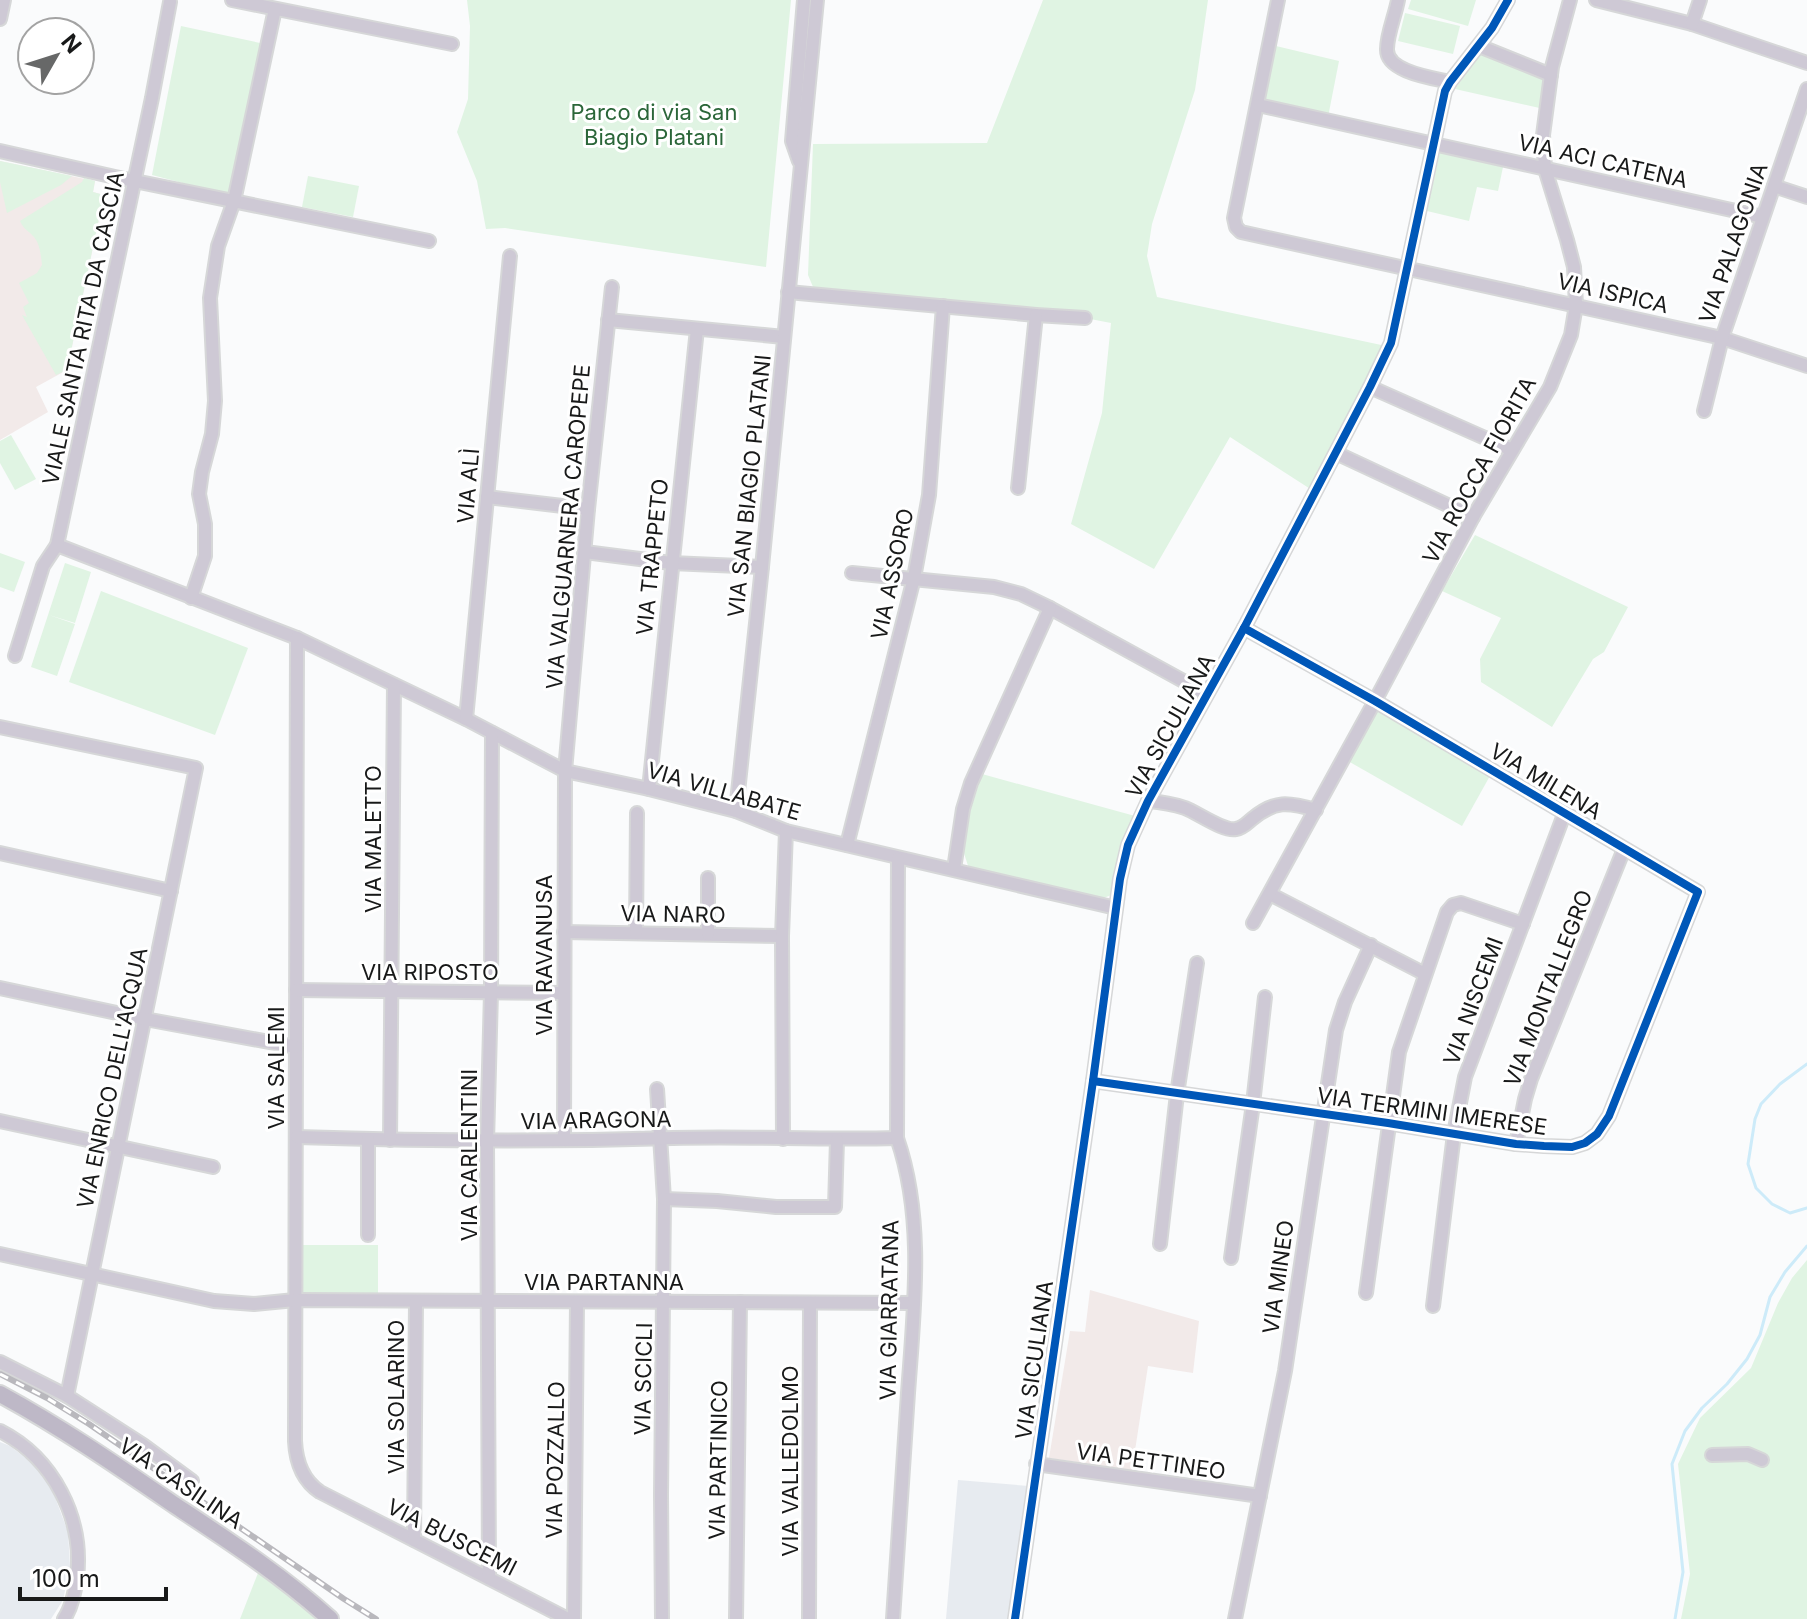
<svg xmlns="http://www.w3.org/2000/svg" width="1807" height="1619" viewBox="0 0 1807 1619" font-family="Inter,sans-serif">
<style>
.built{fill:#e7ebf0}
.education{fill:#f2eae9}
.green{fill:#e0f4e3}
.lines{fill:none;stroke-linecap:round;stroke-linejoin:round}
.stream{stroke:#cdebf9;stroke-width:3}
.minor-casing{stroke:#d6d7d8;stroke-width:16}
.major-casing{stroke:#d6d7d8;stroke-width:20}
.minor{stroke:#cec9d5;stroke-width:12}
.major{stroke:#beb8c7;stroke-width:16}
.rail-casing{stroke:#b9b8bd;stroke-width:6}
.rail{stroke:#fff;stroke-width:3;stroke-dasharray:9;stroke-linecap:butt}
.cycleway-casing{stroke:#fff;stroke-width:13}
.cycleway{stroke:#0057b8;stroke-width:8}
.labels{text-anchor:middle;dominant-baseline:central;stroke-width:6;stroke-linejoin:round;paint-order:stroke}
.park-label{font-size:22px;fill:#2b6639;stroke:#fff}
.street-label{font-size:22px;fill:#181919;stroke:#fff}
</style>
<rect width="100%" height="100%" fill="#fafbfc"/>
<g class="built">
<path d="M 0,1442 L 10,1446 L 36,1466 L 52,1489 L 68,1532 L 70,1567 L 63,1600 L 51,1619 L 0,1619 Z"/>
<path d="M 958,1480 L 1029,1486 L 1009,1619 L 946,1619 Z"/>
</g>
<g class="education">
<path d="M 0,161 L 95,181 L 93,192 L 104,195 L 67,370 L 36,387 L 48,412 L 0,440 Z"/>
<path d="M 1090,1290 L 1199,1321 L 1193,1373 L 1148,1366 L 1132,1470 L 1049,1458 L 1070,1331 L 1085,1332 Z"/>
</g>
<g class="green">
<path d="M 467,0 L 791,0 L 766,267 L 505,228 L 486,229 L 477,181 L 457,132 L 468,99 L 470,26 Z"/>
<path d="M 1043,0 L 1208,0 L 1195,90 L 1152,224 L 1147,256 L 1157,297 L 1386,346 L 1315,492 L 1230,437 L 1154,569 L 1071,524 L 1102,413 L 1111,323 L 1085,318 L 816,294 L 808,275 L 813,144 L 987,143 Z"/>
<path d="M 1411,0 L 1476,0 L 1468,26 L 1408,9 Z"/>
<path d="M 1405,13 L 1460,26 L 1453,54 L 1398,41 Z"/>
<path d="M 181,26 L 265,44 L 232,196 L 152,175 Z"/>
<path d="M 1276,46 L 1339,61 L 1328,117 L 1263,103 Z"/>
<path d="M 1483,50 L 1549,75 L 1544,109 L 1455,89 Z"/>
<path d="M 1440,152 L 1503,167 L 1498,191 L 1477,187 L 1469,221 L 1427,211 Z"/>
<path d="M 0,161 L 72,176 L 61,185 L 7,213 L 0,182 Z"/>
<path d="M 308,176 L 359,186 L 353,217 L 302,207 Z"/>
<path d="M 84,178 L 95,181 L 93,192 L 104,195 L 67,370 L 56,375 L 22,315 L 27,317 L 23,307 L 29,303 L 19,283 L 37,273 L 42,265 C 41,256 40,244 34,237 C 28,230 24,230 20,221 L 82,182 Z"/>
<path d="M 11,435 L 36,479 L 15,490 L 0,463 L 0,441 Z"/>
<path d="M 1475,535 L 1628,607 L 1604,652 L 1593,659 L 1552,727 L 1481,682 L 1480,659 L 1501,618 L 1442,591 Z"/>
<path d="M 0,553 L 25,562 L 14,592 L 0,587 Z"/>
<path d="M 65,563 L 91,572 L 75,623 L 49,615 L 75,624 L 57,676 L 31,667 Z"/>
<path d="M 101,591 L 248,648 L 215,735 L 69,682 Z"/>
<path d="M 1377,709 L 1491,774 L 1462,826 L 1348,761 Z"/>
<path d="M 982,774 L 1135,816 L 1111,895 L 1097,901 L 969,869 L 963,850 L 968,818 Z"/>
<path d="M 301,1245 L 378,1245 L 378,1294 L 301,1293 Z"/>
<path d="M 1807,1260 L 1807,1619 L 1681,1619 L 1690,1574 L 1678,1464 L 1700,1418 L 1751,1368 L 1778,1303 L 1792,1278 Z"/>
<path d="M 258,1573 L 285,1590 L 319,1619 L 240,1619 Z"/>
</g>
<g class="lines">
<g class="stream">
<path d="M 1807,1064 L 1780,1084 L 1761,1104 L 1755,1119 L 1748,1164 L 1756,1188 L 1772,1204 L 1790,1213 L 1807,1208"/>
<path d="M 1675,1619 L 1683,1572 L 1672,1464 L 1685,1431 L 1702,1408 L 1727,1384 L 1747,1359 L 1760,1335 L 1770,1297 L 1785,1272 L 1807,1246"/>
</g>
<defs>
<g id="minor">
<path d="M 232,0 L 452,44"/>
<path d="M 1278,0 L 1234,218 L 1236,227 L 1241,232 L 1722,338 L 1807,366"/>
<path d="M 1398,0 C 1395,16 1387,34 1387,49 C 1386,72 1433,78 1450,82"/>
<path d="M 1596,0 L 1692,24 L 1807,63"/>
<path d="M 0,19 L 4,0"/>
<path d="M 1692,24 L 1700,0"/>
<path d="M 1479,46 L 1551,75"/>
<path d="M 1258,105 L 1763,217"/>
<path d="M 0,151 L 115,177 L 429,241"/>
<path d="M 799,161 L 792,141 L 804,0"/>
<path d="M 1774,186 L 1807,197"/>
<path d="M 788,292 L 1036,315 L 1085,318"/>
<path d="M 608,320 L 784,337"/>
<path d="M 1370,387 L 1512,450"/>
<path d="M 1704,411 L 1722,338 L 1807,89"/>
<path d="M 1336,453 L 1473,517"/>
<path d="M 1018,488 L 1036,315"/>
<path d="M 487,497 L 588,509"/>
<path d="M 57,545 L 297,638 L 466,719 L 565,771 L 649,789 L 736,811 L 786,831 L 1116,908"/>
<path d="M 585,552 L 671,563 L 762,567"/>
<path d="M 852,573 L 994,587 L 1021,594 L 1050,608 L 1207,694"/>
<path d="M 191,598 L 205,556 L 205,524 L 199,494 L 202,472 L 212,434 L 215,401 L 210,298 L 218,246 L 234,201 L 275,9"/>
<path d="M 297,638 L 295,1441 C 296,1462 302,1480 320,1492 L 568,1619"/>
<path d="M 15,656 L 43,566 L 57,545 L 152,98 L 170,2"/>
<path d="M 466,719 L 510,256"/>
<path d="M 0,727 L 196,768 L 67,1396"/>
<path d="M 649,789 L 697,329"/>
<path d="M 1148,801 C 1161,802 1173,804 1185,808 C 1198,813 1224,832 1236,829 C 1243,828 1247,823 1252,819 C 1275,800 1288,802 1316,810"/>
<path d="M 736,811 L 762,567 L 817,0"/>
<path d="M 847,845 L 914,578 L 929,495 L 943,306"/>
<path d="M 0,853 L 171,891"/>
<path d="M 954,869 L 963,809 L 971,783 L 1050,608"/>
<path d="M 1270,894 L 1425,974"/>
<path d="M 1253,923 L 1375,701 L 1473,517 L 1550,387 L 1571,335 L 1576,305 L 1574,267 L 1567,240 L 1545,169 L 1543,135 L 1552,67 L 1570,0"/>
<path d="M 564,932 L 782,936"/>
<path d="M 636,933 L 637,813"/>
<path d="M 708,934 L 708,878"/>
<path d="M 0,988 L 145,1019 L 296,1047"/>
<path d="M 296,990 L 563,993"/>
<path d="M 1093,1081 L 1388,1123 L 1516,1144 L 1544,1146 L 1572,1147 L 1585,1143 L 1597,1134 L 1609,1116 L 1698,892 L 1375,701 L 1244,628"/>
<path d="M 657,1089 L 664,1199 L 661,1495 L 662,1619"/>
<path d="M 0,1121 L 213,1167"/>
<path d="M 297,1137 C 422,1141 547,1142 673,1138 C 747,1136 822,1140 897,1138"/>
<path d="M 783,1139 L 782,936 L 786,831"/>
<path d="M 390,1140 L 394,685"/>
<path d="M 564,1140 L 565,771 L 588,509 L 612,287"/>
<path d="M 1516,1144 L 1525,1099 L 1531,1079 L 1624,849"/>
<path d="M 664,1199 L 717,1201 L 776,1207 L 835,1207 L 837,1140"/>
<path d="M 368,1235 L 368,1139"/>
<path d="M 1160,1244 L 1177,1094 L 1197,963"/>
<path d="M 0,1254 L 214,1301 L 254,1304 L 295,1300 L 914,1303"/>
<path d="M 1231,1258 L 1253,1104 L 1265,997"/>
<path d="M 1366,1293 L 1399,1052 L 1447,912 L 1453,905 L 1461,903 L 1523,924"/>
<path d="M 1433,1306 L 1454,1134 L 1465,1077 L 1565,812"/>
<path d="M 0,1362 L 67,1396 L 143,1445 L 192,1481"/>
<path d="M 0,1431 C 53,1458 84,1518 77,1577 C 75,1592 72,1607 64,1619"/>
<path d="M 1712,1455 L 1748,1454 L 1762,1460"/>
<path d="M 1036,1464 L 1260,1496"/>
<path d="M 414,1540 L 416,1302"/>
<path d="M 489,1578 L 487,1142 L 491,993 L 492,733"/>
<path d="M 574,1619 L 577,1302"/>
<path d="M 736,1619 L 740,1302"/>
<path d="M 809,1619 L 810,1303"/>
<path d="M 893,1619 C 898,1544 903,1468 908,1393 C 914,1309 925,1219 897,1138 L 898,859"/>
<path d="M 1015,1619 L 1093,1081 L 1120,879 L 1128,845 L 1148,801 L 1244,628 L 1370,387 L 1391,343 L 1445,91 L 1450,82 L 1492,28 L 1508,0"/>
<path d="M 1235,1619 L 1285,1371 L 1336,1030 L 1345,1002 L 1371,945"/>
</g>
<path id="major" d="M 0,1394 C 61,1427 119,1467 176,1506 C 229,1541 283,1576 330,1619"/>
</defs>
<use href="#minor" class="minor-casing"/>
<use href="#major" class="major-casing"/>
<use href="#minor" class="minor"/>
<use href="#major" class="major"/>
<defs>
<path id="rail" d="M 0,1374 L 47,1398 L 89,1424 L 344,1599 L 376,1619"/>
</defs>
<use href="#rail" class="rail-casing"/>
<use href="#rail" class="rail"/>
<defs>
<g id="cycleway">
<path d="M 1093,1081 L 1388,1123 L 1516,1144 L 1544,1146 L 1572,1147 L 1585,1143 L 1597,1134 L 1609,1116 L 1698,892 L 1375,701 L 1244,628"/>
<path d="M 1015,1619 L 1093,1081 L 1120,879 L 1128,845 L 1148,801 L 1244,628 L 1370,387 L 1391,343 L 1445,91 L 1450,82 L 1492,28 L 1508,0"/>
</g>
</defs>
<use href="#cycleway" class="cycleway-casing"/>
<use href="#cycleway" class="cycleway"/>
</g>
<g class="labels">
<g class="park-label">
<text x="654" y="112">Parco di via San<tspan x="654" dy="25">Biagio Platani</tspan></text>
</g>
<g class="street-label">
<text transform="translate(1603 161) rotate(13)">VIA ACI CATENA</text>
<text transform="translate(1733 243) rotate(-71)">VIA PALAGONIA</text>
<text transform="translate(1613 293) rotate(13)">VIA ISPICA</text>
<text transform="translate(83 328) rotate(-78)">VIALE SANTA RITA DA CASCIA</text>
<text transform="translate(1479 470) rotate(-61)">VIA ROCCA FIORITA</text>
<text transform="translate(468 486) rotate(-85)">VIA ALÌ</text>
<text transform="translate(749 486) rotate(-84)">VIA SAN BIAGIO PLATANI</text>
<text transform="translate(568 527) rotate(-85)">VIA VALGUARNERA CAROPEPE</text>
<text transform="translate(652 557) rotate(-84)">VIA TRAPPETO</text>
<text transform="translate(892 574) rotate(-78)">VIA ASSORO</text>
<text transform="translate(1170 726) rotate(-61)">VIA SICULIANA</text>
<text transform="translate(1546 781) rotate(31)">VIA MILENA</text>
<text transform="translate(724 791) rotate(16)">VIA VILLABATE</text>
<text transform="translate(373 839) rotate(-90)">VIA MALETTO</text>
<text transform="translate(673 914) rotate(1)">VIA NARO</text>
<text transform="translate(544 955) rotate(-90)">VIA RAVANUSA</text>
<text x="430" y="972">VIA RIPOSTO</text>
<text transform="translate(1548 988) rotate(-69)">VIA MONTALLEGRO</text>
<text transform="translate(1473 1001) rotate(-70)">VIA NISCEMI</text>
<text transform="translate(276 1068) rotate(-90)">VIA SALEMI</text>
<text transform="translate(112 1078) rotate(-78)">VIA ENRICO DELL'ACQUA</text>
<text transform="translate(1432 1111) rotate(8)">VIA TERMINI IMERESE</text>
<text transform="translate(596 1120) rotate(-1)">VIA ARAGONA</text>
<text transform="translate(469 1155) rotate(-90)">VIA CARLENTINI</text>
<text transform="translate(1278 1277) rotate(-82)">VIA MINEO</text>
<text x="604" y="1282">VIA PARTANNA</text>
<text transform="translate(889 1310) rotate(-89)">VIA GIARRATANA</text>
<text transform="translate(1034 1360) rotate(-82)">VIA SICULIANA</text>
<text transform="translate(643 1379) rotate(-89)">VIA SCICLI</text>
<text transform="translate(396 1397) rotate(-90)">VIA SOLARINO</text>
<text transform="translate(555 1460) rotate(-89)">VIA POZZALLO</text>
<text transform="translate(718 1460) rotate(-89)">VIA PARTINICO</text>
<text transform="translate(790 1461) rotate(-90)">VIA VALLEDOLMO</text>
<text transform="translate(1151 1461) rotate(8)">VIA PETTINEO</text>
<text transform="translate(181 1483) rotate(34)">VIA CASILINA</text>
<text transform="translate(452 1537) rotate(27)">VIA BUSCEMI</text>
</g>
</g>
<g transform="translate(56 56) rotate(51)"><circle r="38" fill="#ffffff" stroke="#a3a3a3" stroke-width="2"/>
<path d="M0-6L14 30L0 20L-14 30Z" fill="#676868"/>
<text y="-12" font-size="22" font-weight="bold" text-anchor="middle" fill="#181919">N</text>
</g>
<path d="M20 1587v12h146v-12" fill="none" stroke="#181919" stroke-width="4"/>
<text x="32" y="1587" font-size="24" fill="#181919" stroke="#ffffff" stroke-width="6" paint-order="stroke">100 m</text>
</svg>
